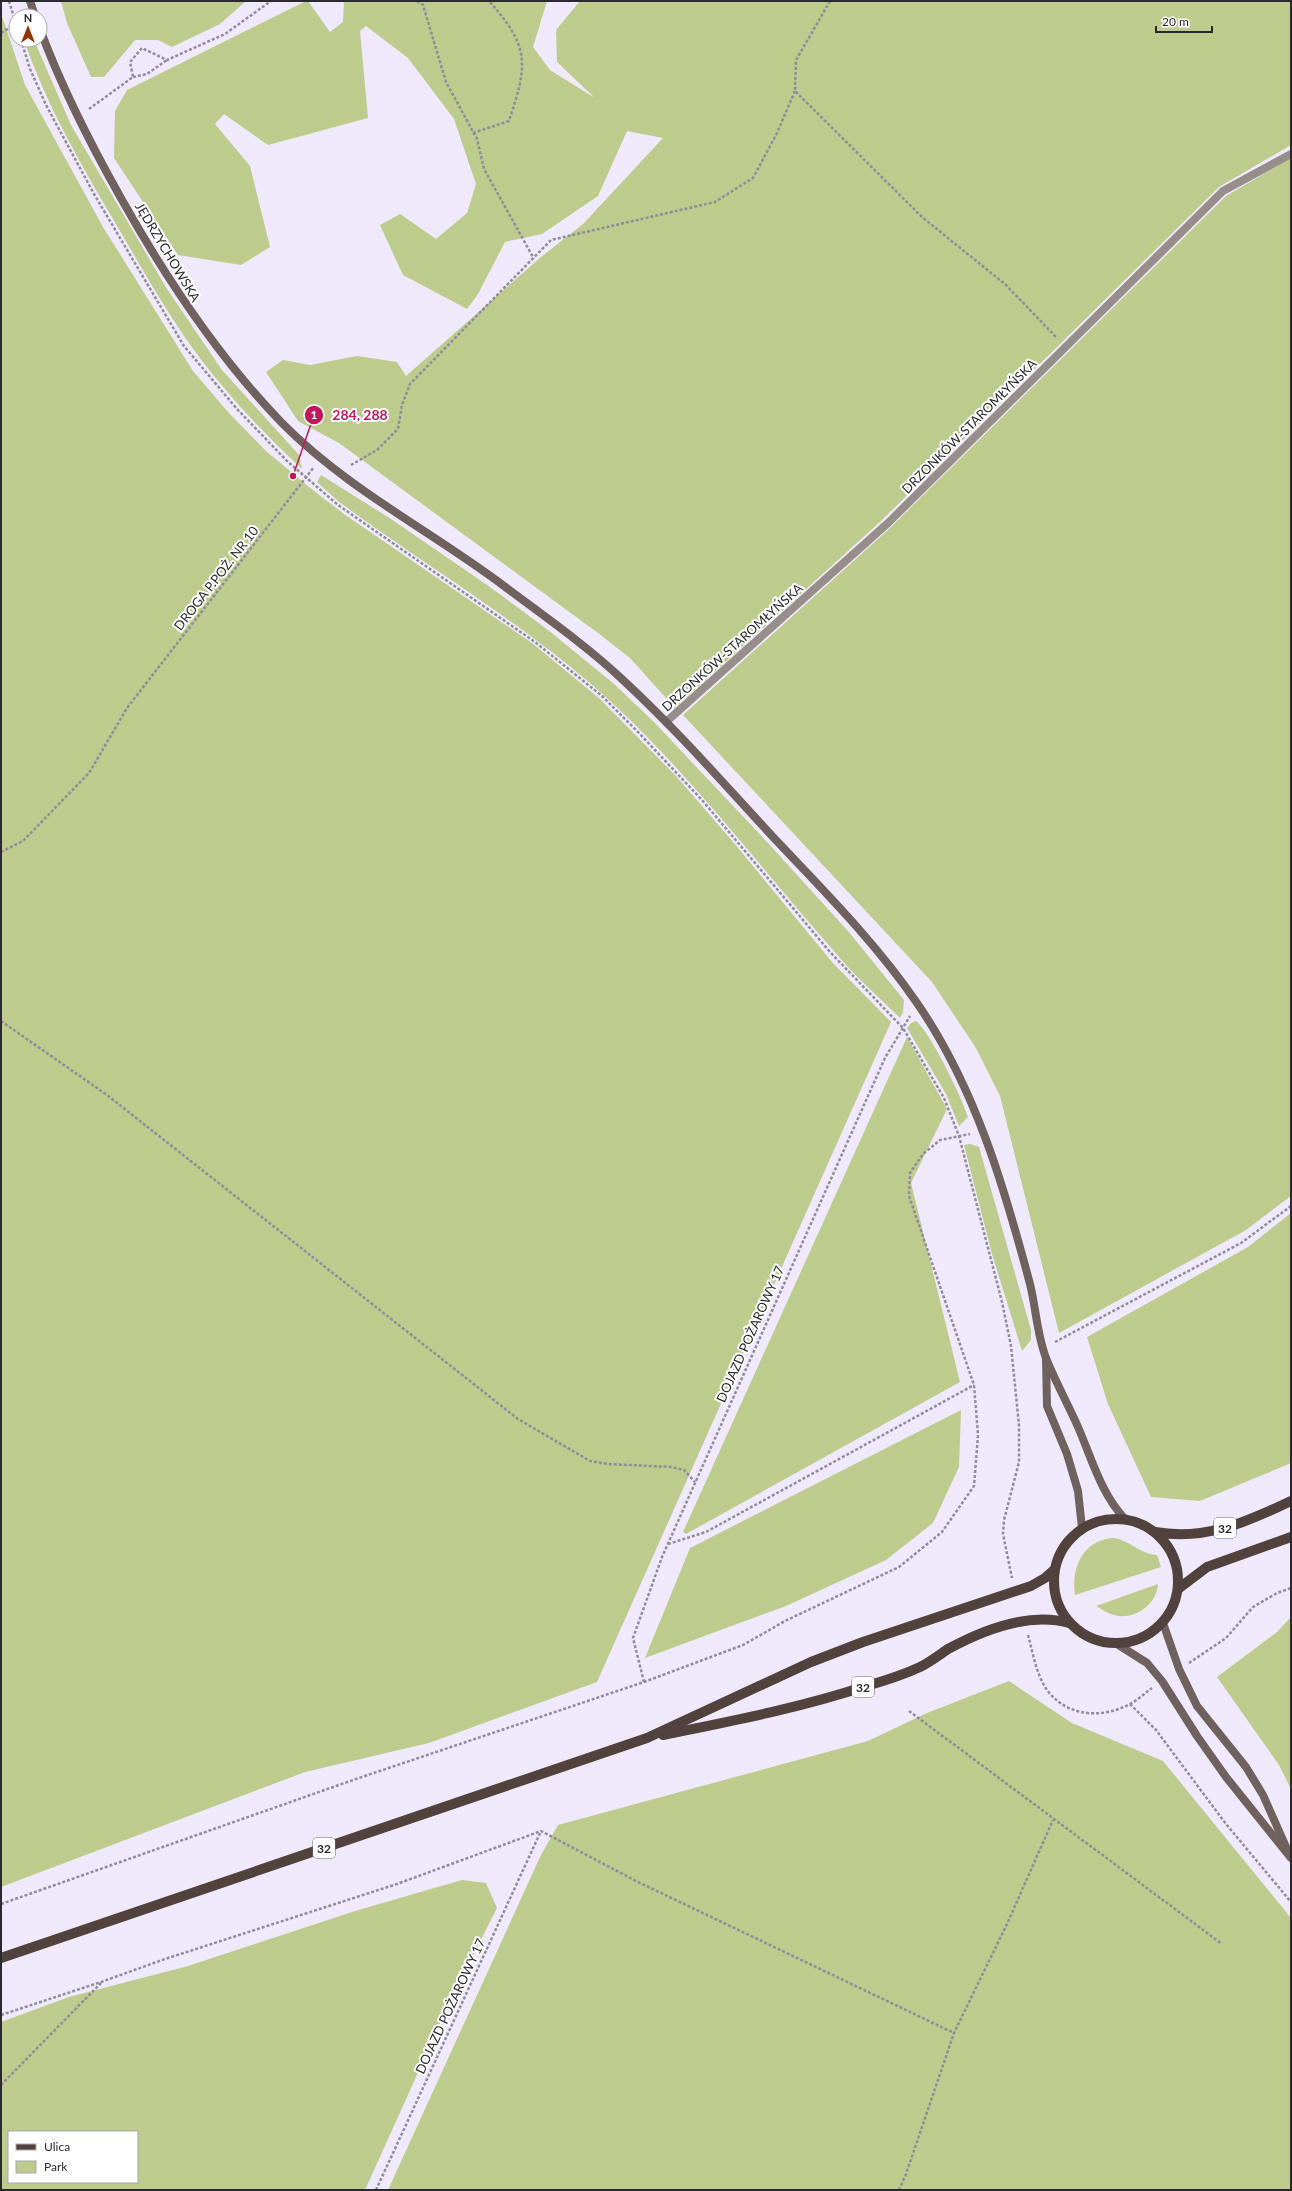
<svg xmlns="http://www.w3.org/2000/svg" width="1292" height="2191" viewBox="0 0 1292 2191" font-family="Lato,sans-serif">
<style>
.green{fill:#bdcb8d;fill-rule:evenodd}
.lines{fill:none;stroke-linecap:round;stroke-linejoin:round}
.path{stroke:#918c99;stroke-width:2.5;stroke-dasharray:3 2;stroke-linecap:butt}
.lane{stroke:#978e8b;stroke-width:8}
.secondary{stroke:#6e615e;stroke-width:8}
.primary{stroke:#51423e;stroke-width:10}
.labels{text-anchor:middle;dominant-baseline:central;stroke-width:4;stroke-linejoin:round;paint-order:stroke}
.shield{fill:#fff;stroke:#6b686d;stroke-width:1}
.shield-label{font-size:12px;font-weight:bold;fill:#2b282f}
.street-label{font-size:13px;fill:#2b282f;stroke:#fff}
.leader{fill:none;stroke:#c2185b;stroke-width:1.5}
.callout-dot{fill:#c2185b;stroke:#fff;stroke-width:1.5}
.mark-label{font-size:12px;text-anchor:middle;font-weight:bold;fill:#fff}
.callout-label{font-size:14px;text-anchor:middle;font-weight:bold;fill:#c2185b;stroke:#fff;stroke-width:4;stroke-linejoin:round;paint-order:stroke}
</style>
<rect width="100%" height="100%" fill="#f0e9fb"/>
<g class="green">
<path d="M 61,1 L 246,1 L 220,24 L 172,47 L 158,40 L 135,40 L 104,77 L 91,77 L 67,23 Z"/>
<path d="M 306,1 L 308,1 L 330,32 L 343,22 L 344,1 L 547,1 L 533,47 L 550,70 L 595,98 L 557,62 L 556,30 L 580,1 L 1291,1 L 1291,145 L 1219,187 L 881,521 L 675,708 L 630,658 L 598,633 L 339,443 L 298,421 L 266,372 L 283,360 L 310,365 L 357,356 L 397,362 L 406,376 L 541,257 L 583,224 L 663,138 L 627,131 L 598,196 L 542,234 L 505,242 L 478,294 L 467,309 L 403,275 L 380,225 L 400,214 L 436,239 L 467,213 L 476,184 L 454,119 L 408,58 L 366,26 L 360,31 L 368,118 L 268,145 L 224,114 L 215,124 L 250,166 L 270,247 L 241,265 L 178,255 L 114,158 L 115,111 L 127,90 Z"/>
<path d="M 1,13 L 25,85 L 103,227 L 193,371 L 228,412 L 266,451 L 309,487 L 344,514 L 532,643 L 600,699 L 676,776 L 734,843 L 832,962 L 891,1022 L 597,1682 L 429,1743 L 305,1772 L 1,1887 Z"/>
<path d="M 24,40 L 34,40 L 71,125 L 167,289 L 222,370 L 299,455 L 302,469 C 258,428 218,385 184,336 C 158,298 136,258 113,219 C 79,161 46,104 24,40 Z"/>
<path d="M 1291,158 L 1291,1196 L 1246,1230 L 1059,1333 L 1000,1096 L 976,1048 L 932,982 L 683,715 L 889,529 L 1226,196 Z"/>
<path d="M 321,475 L 391,519 L 490,587 L 548,630 L 613,683 L 654,722 L 768,843 L 848,931 L 904,1000 L 903,1012 L 900,1018 C 880,998 858,979 840,958 C 768,877 703,790 625,715 C 539,632 434,572 338,501 L 317,482 Z"/>
<path d="M 916,1021 C 931,1033 962,1098 968,1117 L 959,1126 L 946,1094 L 907,1028 L 911,1023 Z"/>
<path d="M 907,1037 L 947,1109 L 911,1183 L 960,1382 L 686,1534 L 683,1532 Z"/>
<path d="M 970,1144 L 979,1147 L 1031,1330 L 1031,1340 L 1022,1351 L 992,1254 L 964,1145 Z"/>
<path d="M 1291,1213 L 1291,1463 L 1200,1501 L 1151,1497 L 1108,1404 L 1087,1337 L 1248,1247 Z"/>
<path d="M 961,1410 L 959,1467 L 933,1523 L 886,1560 L 786,1606 L 645,1658 L 690,1548 Z"/>
<path d="M 1112,1538 C 1129,1539 1139,1554 1157,1555 L 1161,1567 L 1075,1595 C 1071,1569 1082,1541 1112,1538 Z"/>
<path d="M 1158,1584 C 1157,1603 1138,1618 1119,1616 C 1110,1615 1103,1610 1096,1606 Z"/>
<path d="M 1291,1617 L 1291,1789 L 1279,1765 L 1217,1677 L 1277,1632 Z"/>
<path d="M 1009,1681 L 1072,1723 L 1163,1761 L 1291,1918 L 1291,2190 L 388,2190 L 541,1855 L 558,1825 L 868,1741 L 927,1713 Z"/>
<path d="M 462,1880 L 486,1883 L 497,1908 L 454,1993 L 365,2190 L 1,2190 L 1,2022 L 69,1997 L 188,1966 L 355,1911 ZM 9,2132 L 137,2132 L 137,2182 L 9,2182 Z"/>
</g>
<g class="lines">
<g class="path">
<path d="M 9,1 L 16,24"/>
<path d="M 417,1 L 423,5 L 446,82 L 477,139 L 484,169 L 533,257"/>
<path d="M 830,1 L 796,60 L 795,91 L 922,217 L 1006,285 L 1057,338"/>
<path d="M 1,33 L 16,24"/>
<path d="M 21,40 L 30,69 L 46,105 L 94,194 L 184,346 L 237,409 L 287,461 L 338,505 L 535,642 L 602,696 L 638,732 L 702,800 L 830,952 L 903,1028 L 944,1098 L 959,1136 L 1002,1302 L 1011,1346 L 1019,1425 L 1019,1462 L 1004,1520 L 1003,1534 L 1012,1578"/>
<path d="M 133,77 L 147,74 L 167,60"/>
<path d="M 89,109 L 133,77 L 130,62 L 142,48 L 167,60 L 225,34 L 271,1"/>
<path d="M 473,133 L 509,121 C 528,64 530,47 489,1"/>
<path d="M 351,465 L 377,450 L 398,429 L 402,405 L 410,384 L 551,240 L 715,202 L 753,178 L 777,133 L 795,91"/>
<path d="M 1,852 L 23,841 L 89,773 L 127,708 L 314,467"/>
<path d="M 1,1021 L 107,1095 L 518,1419 L 590,1461 L 608,1464 L 672,1467 L 684,1470 L 695,1482"/>
<path d="M 1055,1342 L 1241,1243 L 1291,1206"/>
<path d="M 668,1544 L 706,1532 L 974,1385"/>
<path d="M 1028,1635 C 1033,1653 1036,1674 1047,1690 C 1067,1717 1102,1719 1130,1704 C 1138,1700 1145,1693 1152,1688"/>
<path d="M 1189,1663 L 1226,1638 L 1253,1607 L 1277,1593 L 1291,1588"/>
<path d="M 644,1682 L 633,1638 L 662,1557 L 885,1058 L 910,1016"/>
<path d="M 1130,1704 L 1156,1730 L 1226,1824 L 1291,1902"/>
<path d="M 909,1711 L 1222,1944"/>
<path d="M 1,1904 L 353,1780 L 644,1682 L 743,1645 L 785,1621 L 899,1567 L 942,1532 L 974,1486 L 978,1435 L 974,1385 L 909,1196 L 910,1173 L 923,1154 L 940,1140 L 970,1134"/>
<path d="M 1,2015 L 101,1982 L 165,1959 L 397,1884 L 541,1831 L 636,1881 L 954,2033"/>
<path d="M 1,2085 L 101,1983"/>
<path d="M 376,2190 L 541,1831"/>
<path d="M 899,2190 L 906,2174 L 954,2033 L 1007,1924 L 1053,1820"/>
</g>
<path class="lane" d="M 666,722 L 888,523 L 1223,191 L 1291,154"/>
<g class="secondary">
<path d="M 30,1 L 35,16"/>
<path d="M 40,29 C 62,89 91,145 122,200 C 167,280 218,357 282,423 C 347,489 431,531 504,586 C 544,616 587,646 623,680 C 677,730 725,785 774,838 C 824,891 876,943 917,1003 C 975,1087 1004,1186 1030,1284 C 1036,1308 1037,1335 1046,1358 C 1055,1381 1068,1404 1078,1427 C 1092,1459 1101,1494 1125,1519"/>
<path d="M 1046,1359 L 1047,1406 L 1067,1454 L 1078,1491 L 1082,1528"/>
<path d="M 1163,1623 L 1179,1669 L 1197,1706 L 1246,1767 L 1263,1795 L 1287,1849"/>
<path d="M 1117,1644 L 1147,1663 L 1162,1681 L 1197,1736 L 1226,1777 L 1291,1858"/>
</g>
<g class="primary">
<circle cx="1116" cy="1581" r="62"/>
<path d="M 1155,1532 C 1205,1541 1247,1522 1291,1501"/>
<path d="M 1178,1589 L 1207,1567 L 1291,1537"/>
<path d="M 663,1735 C 731,1721 800,1708 866,1686 C 884,1681 903,1675 920,1667 C 930,1662 939,1655 948,1649 C 983,1630 1030,1612 1069,1623"/>
<path d="M 1,1958 L 647,1738 L 811,1662 L 863,1642 L 1031,1586 L 1045,1578 L 1054,1570"/>
</g>
</g>
<g class="labels">
<g class="shield">
<rect x="1214" y="1518" width="22" height="20" rx="3"/>
<rect x="852" y="1677" width="22" height="20" rx="3"/>
<rect x="313" y="1838" width="22" height="20" rx="3"/>
</g>
<g class="shield-label">
<text x="1225" y="1528">32</text>
<text x="863" y="1687">32</text>
<text x="324" y="1848">32</text>
</g>
<g class="street-label">
<text transform="translate(168 252) rotate(59)">JĘDRZYCHOWSKA</text>
<text transform="translate(969 426) rotate(-45)">DRZONKÓW-STAROMŁYŃSKA</text>
<text transform="translate(216 578) rotate(-52)">DROGA P.POŻ. NR 10</text>
<text transform="translate(732 647) rotate(-42)">DRZONKÓW-STAROMŁYŃSKA</text>
<text transform="translate(750 1334) rotate(-66)">DOJAZD POŻAROWY 17</text>
<text transform="translate(450 2006) rotate(-65)">DOJAZD POŻAROWY 17</text>
</g>
</g>
<path class="leader" d="M293 476L314 415"/>
<g class="callout-dot">
<circle cx="293" cy="476" r="4"/>
<circle cx="314" cy="415" r="10"/>
</g>
<g class="mark-label">
<text x="314" y="419">1</text>
</g>
<g class="callout-label">
<text x="360" y="420">284, 288</text>
</g>
<rect width="1292" height="2191" fill="none" stroke="#2b282f" stroke-width="4"/>
<rect x="8" y="2131" width="130" height="52" fill="#ffffff" stroke="#aaa9ac"/>
<rect x="16" y="2144" width="20" height="6" fill="#51423e" stroke="#aaa9ac"/>
<text x="44" y="2151" font-size="12" fill="#2b282f">Ulica</text>
<rect x="16" y="2161" width="20" height="12" fill="#bdcb8d" stroke="#aaa9ac"/>
<text x="44" y="2171" font-size="12" fill="#2b282f">Park</text>
<g transform="translate(28 28)"><circle r="19" fill="#ffffff" stroke="#aaa9ac"/>
<path d="M0-3L7 15L0 10L-7 15Z" fill="#963200"/>
<text y="-6" font-size="11" font-weight="bold" text-anchor="middle" fill="#2b282f">N</text>
</g>
<path d="M1156 26v6h56v-6" fill="none" stroke="#2b282f" stroke-width="2"/>
<text x="1162" y="26" font-size="12" fill="#2b282f" stroke="#ffffff" stroke-width="3" paint-order="stroke">20 m</text>
</svg>
